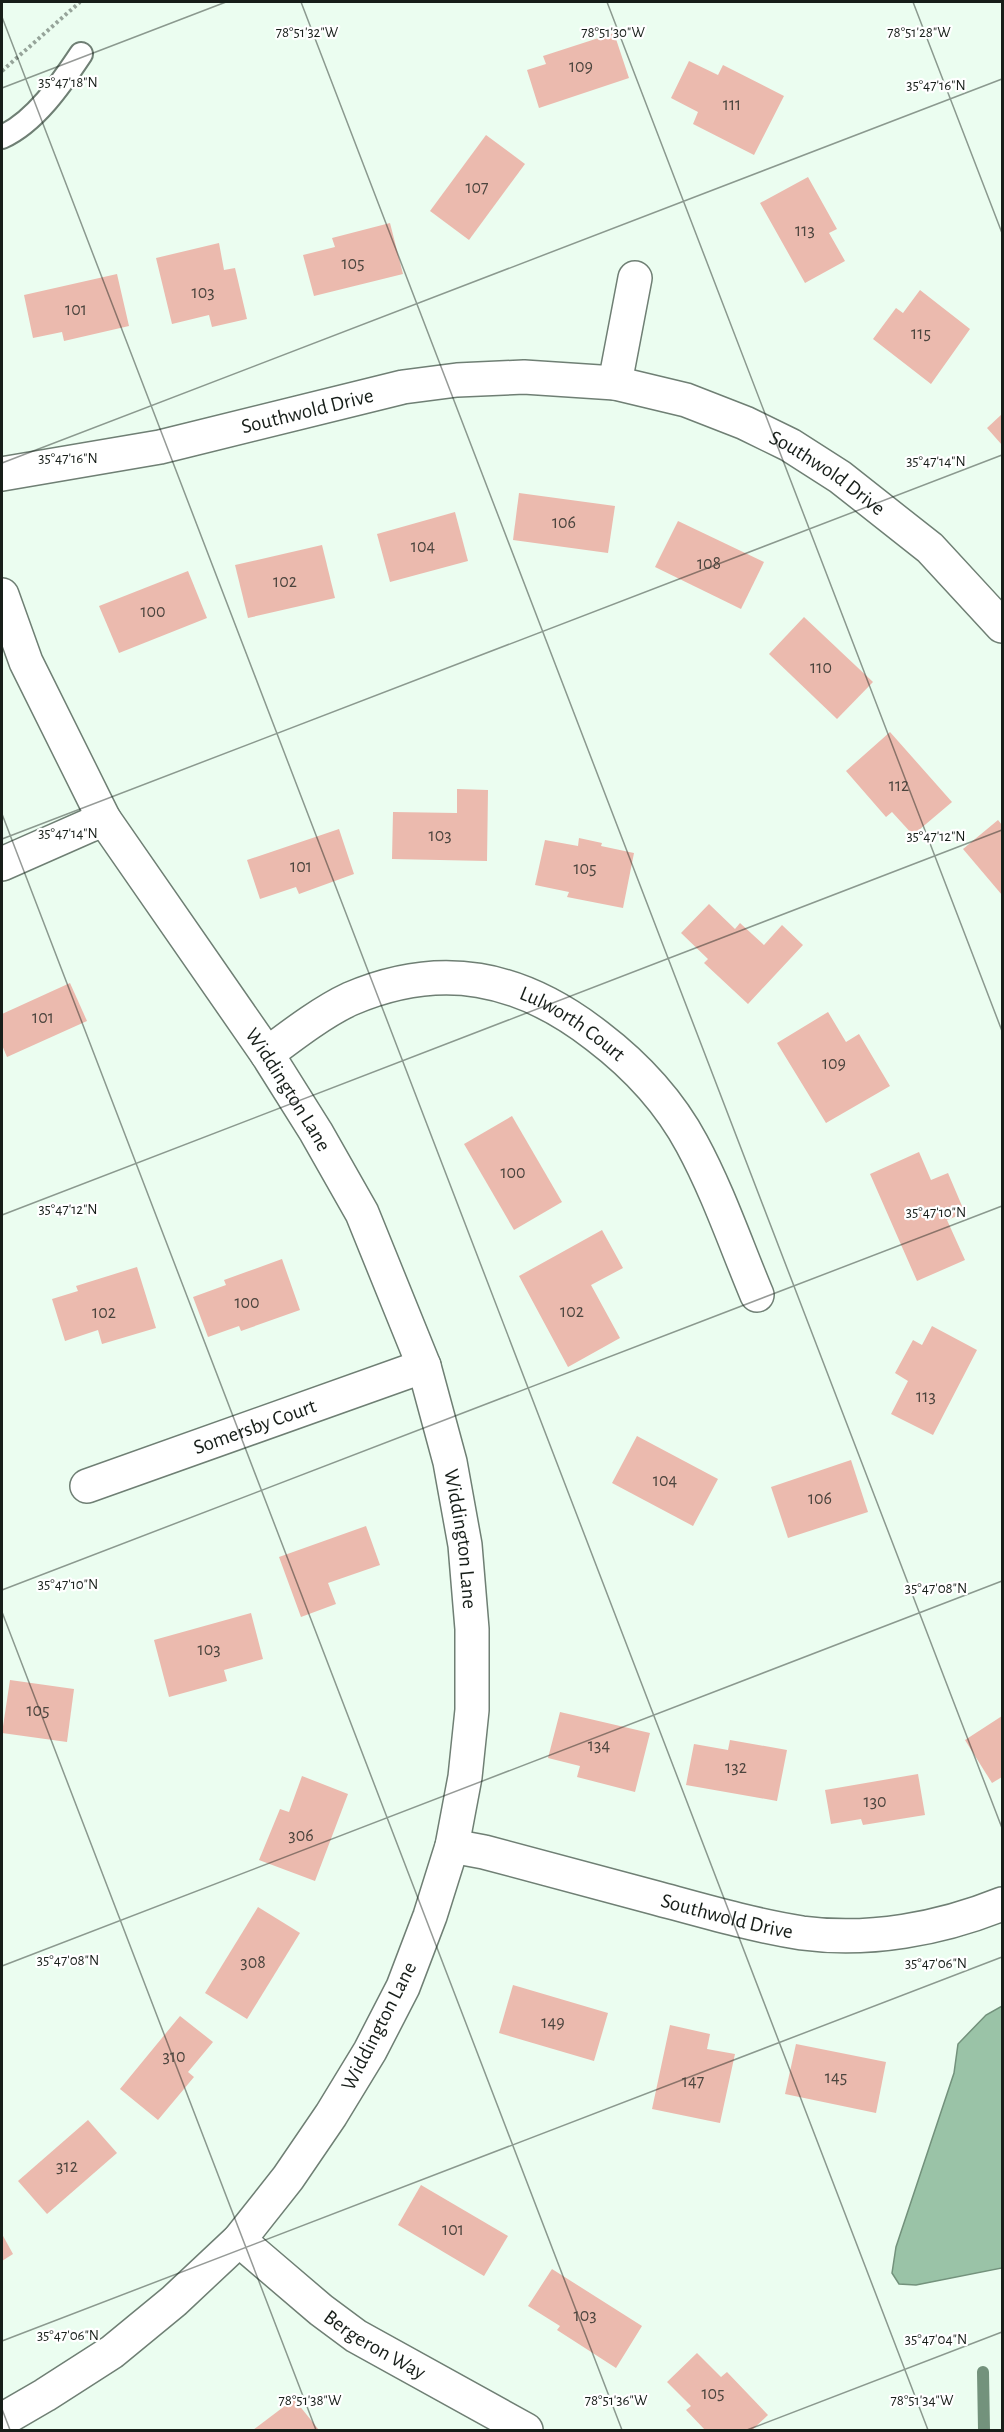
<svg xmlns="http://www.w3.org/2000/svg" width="1004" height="2432" viewBox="0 0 1004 2432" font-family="'Alegreya Sans',sans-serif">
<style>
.water{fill:#9ac3a7;stroke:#73927c;stroke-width:1.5}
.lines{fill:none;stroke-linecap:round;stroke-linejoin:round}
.stream{stroke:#73927c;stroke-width:12}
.building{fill:#ebbaae}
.service-casing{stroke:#6f7f74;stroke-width:26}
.minor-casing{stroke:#6f7f74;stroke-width:36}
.path{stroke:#96a49a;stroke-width:4;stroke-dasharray:3 3;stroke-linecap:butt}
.service{stroke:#fff;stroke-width:22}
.minor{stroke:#fff;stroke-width:33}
.ticks{fill:none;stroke:#171e19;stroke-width:1.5;stroke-opacity:0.45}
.labels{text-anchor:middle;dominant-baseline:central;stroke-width:4.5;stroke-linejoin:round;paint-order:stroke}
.number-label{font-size:18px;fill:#4c453e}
.street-label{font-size:21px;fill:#171e19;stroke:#fff}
.ticks-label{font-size:15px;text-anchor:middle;fill:#171e19;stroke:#fff;stroke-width:4.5;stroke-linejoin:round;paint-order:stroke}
</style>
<rect width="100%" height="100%" fill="#ebfdf0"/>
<path class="water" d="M 1002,2006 L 1002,2268 L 916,2285 L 899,2284 L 892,2273 L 896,2247 L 954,2073 L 958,2044 L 986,2015 Z"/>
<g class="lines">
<path class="stream" d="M 983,2372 L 984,2430"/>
</g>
<g class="building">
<path d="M 614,33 L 629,78 L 539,108 L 527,70 L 546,64 L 543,56 Z"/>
<path d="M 689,61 L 718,75 L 723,65 L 784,96 L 754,155 L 693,124 L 698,112 L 671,98 Z"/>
<path d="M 486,135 L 525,164 L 469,240 L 430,211 Z"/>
<path d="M 808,177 L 837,229 L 829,233 L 845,261 L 805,283 L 760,203 Z"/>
<path d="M 390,223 L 403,274 L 314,296 L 303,255 L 335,247 L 332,238 Z"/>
<path d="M 219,243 L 224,270 L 235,268 L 247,319 L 212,327 L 209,315 L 172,324 L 156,258 Z"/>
<path d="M 117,274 L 129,326 L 64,341 L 62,332 L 33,338 L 24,295 Z"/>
<path d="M 920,290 L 970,329 L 931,384 L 873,339 L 896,308 L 903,313 Z"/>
<path d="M 1002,414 L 1002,445 L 987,428 Z"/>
<path d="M 519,493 L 615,506 L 608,553 L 513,540 Z"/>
<path d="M 455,512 L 468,561 L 390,582 L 377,534 Z"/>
<path d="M 678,521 L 764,562 L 741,609 L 655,567 Z"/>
<path d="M 322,545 L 335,598 L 248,618 L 235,565 Z"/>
<path d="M 188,571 L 207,618 L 119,653 L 99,606 Z"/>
<path d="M 804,617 L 873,682 L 837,719 L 769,654 Z"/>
<path d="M 890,732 L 952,802 L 913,835 L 892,812 L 886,817 L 846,771 Z"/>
<path d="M 457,789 L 488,790 L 487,861 L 392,859 L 393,812 L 457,813 Z"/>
<path d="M 998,820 L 1002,825 L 1002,895 L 963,849 Z"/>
<path d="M 339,829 L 354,874 L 299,894 L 296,887 L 260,899 L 247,860 Z"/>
<path d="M 579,838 L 602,843 L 601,846 L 634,853 L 623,908 L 567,897 L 569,892 L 535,885 L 545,840 L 578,846 Z"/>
<path d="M 709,904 L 735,929 L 740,923 L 764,945 L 782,925 L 803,945 L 748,1004 L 704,963 L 708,959 L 681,933 Z"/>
<path d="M 70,983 L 87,1021 L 7,1057 L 2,1045 L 2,1014 Z"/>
<path d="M 828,1012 L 846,1042 L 859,1034 L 890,1086 L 826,1123 L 777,1043 Z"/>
<path d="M 512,1116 L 562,1202 L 514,1230 L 464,1144 Z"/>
<path d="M 919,1152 L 931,1180 L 948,1173 L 965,1213 L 947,1220 L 965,1260 L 917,1281 L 870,1174 Z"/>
<path d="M 602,1230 L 623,1268 L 591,1285 L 620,1338 L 568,1367 L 519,1276 Z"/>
<path d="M 282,1259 L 300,1310 L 241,1331 L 239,1326 L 208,1337 L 193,1297 L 226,1285 L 224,1280 Z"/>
<path d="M 137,1267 L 156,1328 L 102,1344 L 98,1330 L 65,1341 L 52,1299 L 78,1291 L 76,1286 Z"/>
<path d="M 932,1326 L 977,1350 L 933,1435 L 891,1414 L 908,1381 L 895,1373 L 913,1340 L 922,1345 Z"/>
<path d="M 637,1436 L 718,1479 L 693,1526 L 612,1483 Z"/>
<path d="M 851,1460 L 868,1512 L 788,1538 L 771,1487 Z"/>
<path d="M 366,1526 L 380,1565 L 328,1583 L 336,1604 L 301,1617 L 279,1557 Z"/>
<path d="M 251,1613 L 263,1659 L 224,1670 L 227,1681 L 169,1697 L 154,1640 Z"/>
<path d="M 10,1680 L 74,1689 L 67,1742 L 2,1733 Z"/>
<path d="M 560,1712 L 650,1733 L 635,1792 L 577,1777 L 580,1766 L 548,1758 Z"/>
<path d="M 1002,1716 L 1002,1777 L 992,1783 L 965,1740 Z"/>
<path d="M 730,1740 L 787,1750 L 777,1801 L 686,1785 L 694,1744 L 728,1750 Z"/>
<path d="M 918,1774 L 925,1815 L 863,1825 L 861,1819 L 831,1824 L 825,1790 Z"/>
<path d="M 302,1776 L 348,1794 L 315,1881 L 259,1860 L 280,1809 L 289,1812 Z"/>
<path d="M 258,1907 L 300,1933 L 247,2019 L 205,1993 Z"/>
<path d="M 513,1985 L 608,2013 L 594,2061 L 499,2033 Z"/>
<path d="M 180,2016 L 213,2042 L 188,2072 L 194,2077 L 158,2120 L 120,2089 Z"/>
<path d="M 670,2025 L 710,2034 L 707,2049 L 735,2054 L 720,2123 L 652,2109 Z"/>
<path d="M 796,2044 L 886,2062 L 876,2113 L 785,2094 Z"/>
<path d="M 88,2120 L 117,2153 L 47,2214 L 18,2181 Z"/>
<path d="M 421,2185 L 508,2236 L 484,2276 L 398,2225 Z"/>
<path d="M 2,2234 L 13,2254 L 2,2261 Z"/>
<path d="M 552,2269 L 642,2326 L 616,2368 L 557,2330 L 560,2326 L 528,2306 Z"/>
<path d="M 697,2353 L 721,2377 L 727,2372 L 768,2415 L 752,2430 L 705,2430 L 686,2410 L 691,2406 L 667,2382 Z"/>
<path d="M 294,2399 L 319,2430 L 253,2430 Z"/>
</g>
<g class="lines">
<defs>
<path id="service" d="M 2,137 C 35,122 61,84 81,54"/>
<g id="minor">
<path d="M 615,383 L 635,278"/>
<path id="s1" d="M 2,474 L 160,447 L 403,387 L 457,380 L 524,377 L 615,383 L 686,400 L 745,423 L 790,445 L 840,477 L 930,548 L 1002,626"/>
<path id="s2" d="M 2,595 L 26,662 L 104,819 L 267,1054 L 316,1132 L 362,1213 L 424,1366 L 450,1462 L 465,1545 L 472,1629 L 472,1710 L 465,1777 L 452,1846 L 430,1916 L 403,1987 L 370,2051 L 331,2115 L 288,2178 L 239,2240 L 174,2301 L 112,2352 L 45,2395 L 2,2420"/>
<path d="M 2,864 L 104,819"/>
<path id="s3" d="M 267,1054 C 291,1036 322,1012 350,999 C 441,960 520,976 597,1036 C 635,1065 669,1101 692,1144 C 718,1192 736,1245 757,1295"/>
<path id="s4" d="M 87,1486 L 424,1366"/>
<path id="s5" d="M 452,1846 L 484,1852 C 541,1867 598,1883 656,1898 C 704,1911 752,1925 802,1933 C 869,1942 940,1929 1002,1904"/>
<path id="s6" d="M 239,2240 L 321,2310 L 356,2336 L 526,2430"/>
</g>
</defs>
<use href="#service" class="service-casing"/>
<use href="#minor" class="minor-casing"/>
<path class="path" d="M 2,71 L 80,2"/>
<use href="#service" class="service"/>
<use href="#minor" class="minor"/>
</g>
<path class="ticks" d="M 301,2 L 1002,1828M 607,2 L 1002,1031M 913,2 L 1002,233M 2,17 L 928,2430M 2,88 L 226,2M 2,463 L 1002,79M 2,814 L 622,2430M 2,839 L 1002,455M 2,1215 L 1002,830M 2,1590 L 1002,1206M 2,1612 L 316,2430M 2,1966 L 1002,1581M 2,2341 L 1002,1957M 2,2409 L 10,2430M 747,2430 L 1002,2332"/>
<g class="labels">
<g class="number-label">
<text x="581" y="67">109</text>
<text x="732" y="105">111</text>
<text x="477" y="188">107</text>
<text x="805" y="231">113</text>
<text x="353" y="264">105</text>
<text x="203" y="293">103</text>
<text x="76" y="310">101</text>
<text x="921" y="334">115</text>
<text x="564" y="523">106</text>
<text x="423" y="547">104</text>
<text x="709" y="564">108</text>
<text x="285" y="582">102</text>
<text x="153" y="612">100</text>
<text x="821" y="668">110</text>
<text x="899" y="786">112</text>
<text x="440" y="836">103</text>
<text x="301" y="867">101</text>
<text x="585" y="869">105</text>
<text x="43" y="1018">101</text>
<text x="834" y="1064">109</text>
<text x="513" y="1173">100</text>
<text x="247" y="1303">100</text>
<text x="572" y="1312">102</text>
<text x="104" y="1313">102</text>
<text x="926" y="1397">113</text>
<text x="665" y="1481">104</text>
<text x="820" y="1499">106</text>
<text x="209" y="1650">103</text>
<text x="38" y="1711">105</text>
<text x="599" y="1746">134</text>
<text x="736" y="1768">132</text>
<text x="875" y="1802">130</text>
<text x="301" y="1836">306</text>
<text x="253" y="1963">308</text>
<text x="553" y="2023">149</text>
<text x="174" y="2057">310</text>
<text x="836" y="2078">145</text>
<text x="693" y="2082">147</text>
<text x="67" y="2167">312</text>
<text x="453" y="2230">101</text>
<text x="585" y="2316">103</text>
<text x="713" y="2394">105</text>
</g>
<g class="street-label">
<text stroke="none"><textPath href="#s1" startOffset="312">Southwold Drive</textPath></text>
<text stroke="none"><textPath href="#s1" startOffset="856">Southwold Drive</textPath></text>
<text stroke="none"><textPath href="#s3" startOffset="336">Lulworth Court</textPath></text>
<text stroke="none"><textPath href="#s2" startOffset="574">Widdington Lane</textPath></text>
<text stroke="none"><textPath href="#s4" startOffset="178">Somersby Court</textPath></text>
<text stroke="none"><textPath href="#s2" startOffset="1060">Widdington Lane</textPath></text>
<text stroke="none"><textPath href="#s5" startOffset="284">Southwold Drive</textPath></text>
<text transform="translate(379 2026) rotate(-63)">Widdington Lane</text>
<text stroke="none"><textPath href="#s6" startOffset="172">Bergeron Way</textPath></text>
</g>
</g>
<g class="ticks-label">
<text x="307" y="37">78°51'32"W</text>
<text x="613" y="37">78°51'30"W</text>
<text x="919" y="37">78°51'28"W</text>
<text x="68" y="87">35°47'18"N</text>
<text x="936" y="90">35°47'16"N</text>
<text x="68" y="463">35°47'16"N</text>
<text x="936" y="466">35°47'14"N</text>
<text x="68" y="838">35°47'14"N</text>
<text x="936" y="841">35°47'12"N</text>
<text x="68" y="1214">35°47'12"N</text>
<text x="936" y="1217">35°47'10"N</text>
<text x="68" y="1589">35°47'10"N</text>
<text x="936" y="1593">35°47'08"N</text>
<text x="68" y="1965">35°47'08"N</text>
<text x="936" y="1968">35°47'06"N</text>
<text x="68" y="2340">35°47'06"N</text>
<text x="936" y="2344">35°47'04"N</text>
<text x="310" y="2405">78°51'38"W</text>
<text x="616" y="2405">78°51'36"W</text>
<text x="922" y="2405">78°51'34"W</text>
</g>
<rect width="1004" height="2432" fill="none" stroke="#171e19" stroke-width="6"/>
</svg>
